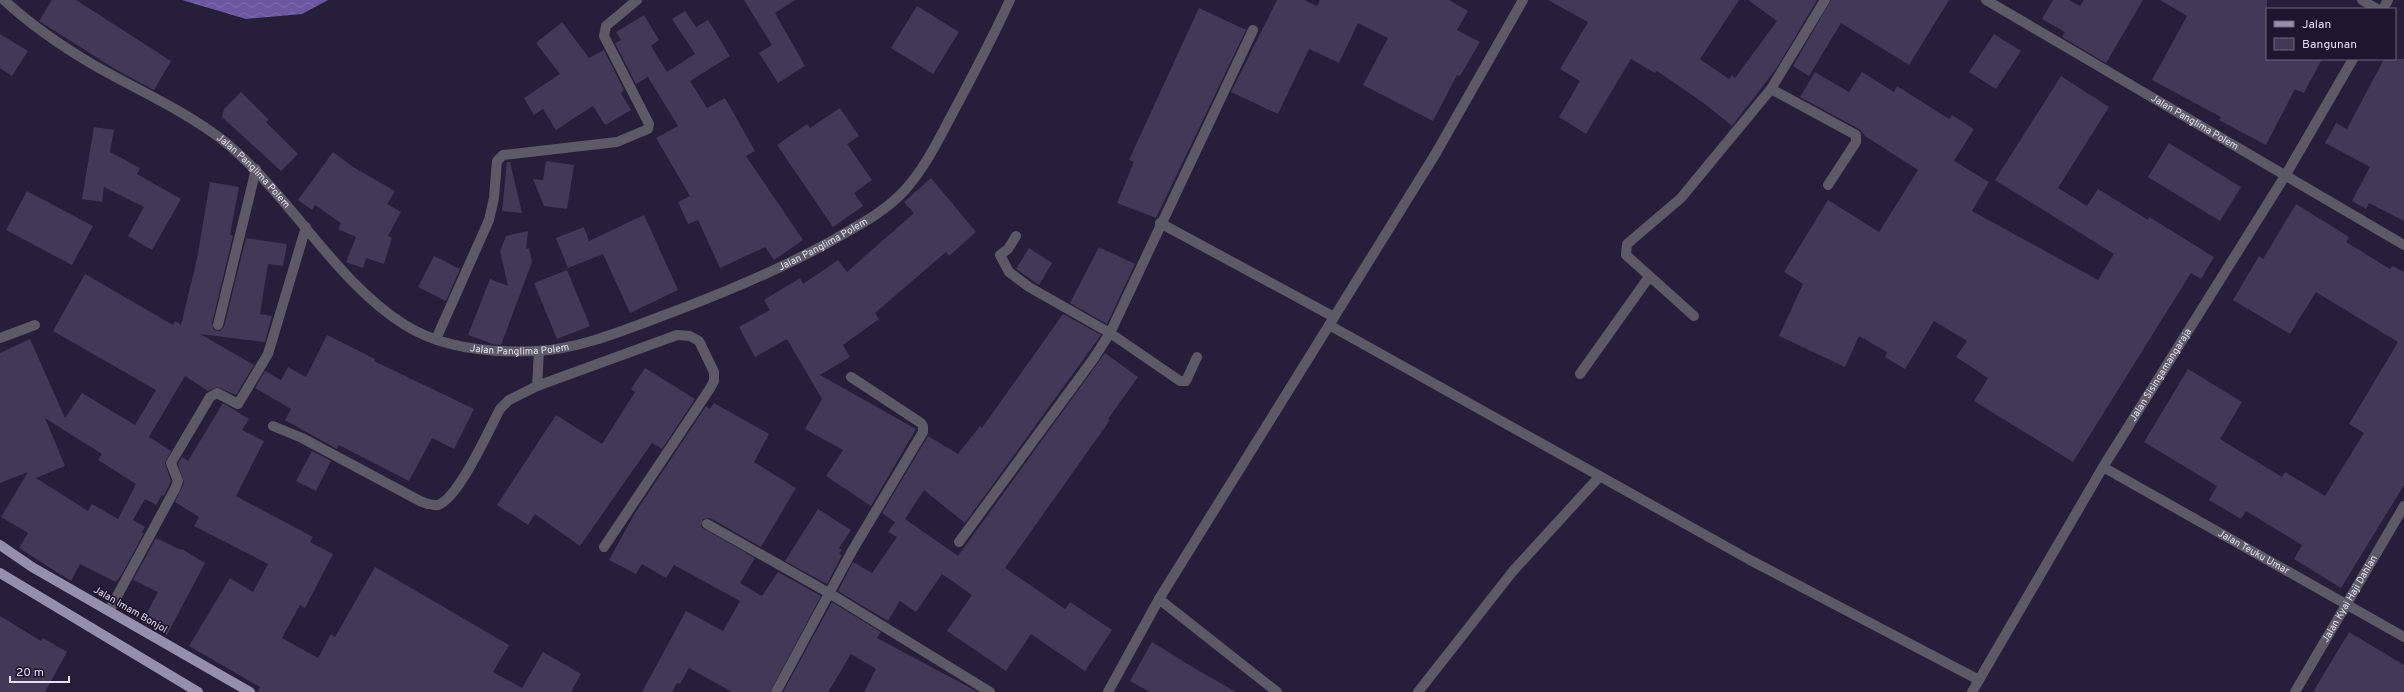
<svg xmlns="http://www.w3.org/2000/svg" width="2404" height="692" viewBox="0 0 2404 692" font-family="Overpass,sans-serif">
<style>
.water{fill:url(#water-waves)}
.building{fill:#403a56;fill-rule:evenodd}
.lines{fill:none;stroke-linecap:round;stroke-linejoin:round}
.minor{stroke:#5c5a67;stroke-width:10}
.major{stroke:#948faa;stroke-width:10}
.labels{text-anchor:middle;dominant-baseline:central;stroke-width:3.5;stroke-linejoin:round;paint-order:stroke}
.street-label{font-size:10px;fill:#e4e1f3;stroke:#1c162f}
</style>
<defs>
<pattern id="water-waves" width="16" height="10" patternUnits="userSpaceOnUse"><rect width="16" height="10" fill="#6b58a0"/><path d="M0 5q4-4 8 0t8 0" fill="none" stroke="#8070ae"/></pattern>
</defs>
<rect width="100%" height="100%" fill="#261f39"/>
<path class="water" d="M 182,0 L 328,0 L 302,14 L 246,19 Z"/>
<g class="building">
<path d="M 52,0 L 76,0 L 171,61 L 154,90 L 115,69 L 39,21 Z"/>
<path d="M 744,0 L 795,0 L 775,13 L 805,66 L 778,83 L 759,53 L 772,45 Z"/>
<path d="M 1277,0 L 1304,0 L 1317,6 L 1320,0 L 1449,0 L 1468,11 L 1457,30 L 1480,42 L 1460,76 L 1457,75 L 1433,121 L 1363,85 L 1388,38 L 1358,23 L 1339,63 L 1309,49 L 1278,114 L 1231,92 Z"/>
<path d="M 1548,0 L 1739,0 L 1700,59 L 1729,79 L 1732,75 L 1735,78 L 1777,21 L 1748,0 L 1817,0 L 1776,69 L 1732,126 L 1705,104 L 1657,71 L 1655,73 L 1631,59 L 1586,134 L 1559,117 L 1580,81 L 1560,69 L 1588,22 Z"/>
<path d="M 1831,0 L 1949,0 L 1909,65 L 1841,23 L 1809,76 L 1793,66 Z"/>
<path d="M 2053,0 L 2069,0 L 2080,6 L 2084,0 L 2143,0 L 2106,63 L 2062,37 L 2065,32 L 2042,19 Z"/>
<path d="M 2160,0 L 2267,0 L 2267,59 L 2322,59 L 2304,93 L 2295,89 L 2266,145 L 2219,120 L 2221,117 L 2152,80 L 2187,16 Z"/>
<path d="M 917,6 L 959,32 L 933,74 L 891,48 Z"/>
<path d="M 1199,8 L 1246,30 L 1156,218 L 1117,203 L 1134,162 L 1129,160 Z"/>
<path d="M 685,11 L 696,27 L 708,20 L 730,56 L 690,81 L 707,108 L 725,98 L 755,151 L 746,156 L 803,240 L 774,260 L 765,247 L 720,268 L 698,220 L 688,224 L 678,202 L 690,196 L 656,138 L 678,126 L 648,77 L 636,84 L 615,43 L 621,40 L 616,32 L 644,15 L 659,40 L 651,46 L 667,72 L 695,54 L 672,19 Z"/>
<path d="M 562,22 L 589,58 L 604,50 L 624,90 L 621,93 L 631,110 L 605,125 L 593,106 L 556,130 L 543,109 L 534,115 L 524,98 L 560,74 L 536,43 Z"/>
<path d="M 0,34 L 28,51 L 12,76 L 0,68 Z"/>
<path d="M 1994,34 L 2021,51 L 1996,89 L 1969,72 Z"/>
<path d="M 2384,59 L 2404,59 L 2404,221 L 2369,203 L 2366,209 L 2352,201 L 2370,167 L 2325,143 L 2336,123 L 2347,129 Z"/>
<path d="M 1815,72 L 1849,92 L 1862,72 L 1894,92 L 1897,86 L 1949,119 L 1952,115 L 1974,129 L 1954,161 L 1989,182 L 1972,211 L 2098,280 L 2114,254 L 1995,180 L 2061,76 L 2109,107 L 2058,188 L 2087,206 L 2098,189 L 2148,220 L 2149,217 L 2214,257 L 2201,279 L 2191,273 L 2073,462 L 1974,401 L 1988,378 L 1956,357 L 1967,341 L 1934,321 L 1905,369 L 1885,357 L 1887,352 L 1859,336 L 1845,367 L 1779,336 L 1803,284 L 1784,272 L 1828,200 L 1879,232 L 1918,170 L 1865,136 L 1859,129 L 1800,97 Z"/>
<path d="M 241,92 L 269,120 L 266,122 L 298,154 L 281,171 L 222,117 L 224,109 Z"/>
<path d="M 840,108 L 859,136 L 847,144 L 872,180 L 854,193 L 863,206 L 833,227 L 777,145 L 807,124 L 810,128 Z"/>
<path d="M 94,127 L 114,130 L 110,152 L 140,168 L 137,174 L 181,199 L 152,250 L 128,236 L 144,207 L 104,187 L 102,202 L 82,199 Z"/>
<path d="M 2169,143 L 2241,187 L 2220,221 L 2148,177 Z"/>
<path d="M 333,152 L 353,167 L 395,191 L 387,204 L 401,212 L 388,236 L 392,238 L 384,264 L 366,258 L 363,268 L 346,262 L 356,237 L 338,229 L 341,223 L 315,205 L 312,210 L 298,200 Z"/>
<path d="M 546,161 L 574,165 L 567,209 L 544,206 L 533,179 L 543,180 Z"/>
<path d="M 507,162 L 510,162 L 522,213 L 502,211 Z"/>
<path d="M 931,178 L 976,232 L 949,256 L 946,252 L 875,313 L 879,319 L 843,345 L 850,357 L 820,375 L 916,429 L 871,506 L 826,476 L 843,450 L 805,429 L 822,399 L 787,339 L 755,357 L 739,327 L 770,310 L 764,300 L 800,278 L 803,284 L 838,260 L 847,272 L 914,213 L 904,202 Z"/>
<path d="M 210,182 L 239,187 L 230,235 L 233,236 L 212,323 L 214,330 L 220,331 L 224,327 L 246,238 L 287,244 L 283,266 L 268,264 L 260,314 L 272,316 L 265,342 L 200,334 L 254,365 L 236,395 L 217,387 L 208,391 L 185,376 L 149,437 L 171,451 L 165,463 L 171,481 L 164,496 L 162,495 L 156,505 L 145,499 L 133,520 L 145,527 L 142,532 L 144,533 L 122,574 L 116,582 L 80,564 L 71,581 L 19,548 L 28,533 L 1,517 L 28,472 L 0,483 L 0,353 L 30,339 L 65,418 L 82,393 L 135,425 L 156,390 L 53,331 L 85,274 L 173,325 L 175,321 L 181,325 L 197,259 ZM 45,418 L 102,454 L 98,460 L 136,484 L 118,519 L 92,504 L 88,511 L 36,478 L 65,466 Z"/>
<path d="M 27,191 L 93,226 L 72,265 L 6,230 Z"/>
<path d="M 2296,204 L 2349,237 L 2346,242 L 2390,269 L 2393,266 L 2404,272 L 2404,485 L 2341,588 L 2294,559 L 2302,545 L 2246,511 L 2241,519 L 2209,500 L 2217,486 L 2144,442 L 2188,369 L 2242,402 L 2220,439 L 2282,477 L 2285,472 L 2325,496 L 2364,433 L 2349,424 L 2398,342 L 2316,292 L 2290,334 L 2233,300 L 2259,256 L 2263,259 Z"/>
<path d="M 644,215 L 678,290 L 630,313 L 603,254 L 568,268 L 556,238 L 584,227 L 589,241 Z"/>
<path d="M 528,231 L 526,249 L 529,248 L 532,262 L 501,345 L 493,344 L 468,335 L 490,279 L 508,286 L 500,251 L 506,236 Z"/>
<path d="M 1099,247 L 1135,264 L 1107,324 L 1070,303 Z"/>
<path d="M 1029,248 L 1052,263 L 1039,285 L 1016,269 Z"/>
<path d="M 434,256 L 460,269 L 446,301 L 418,287 Z"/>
<path d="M 567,270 L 590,326 L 557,339 L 534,283 Z"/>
<path d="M 1063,314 L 1101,335 L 965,523 L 924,490 L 905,519 L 958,556 L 1105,353 L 1138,377 L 1108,419 L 1110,420 L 1005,568 L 1065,609 L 1070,602 L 1112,630 L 1085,671 L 1031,634 L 1006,671 L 947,631 L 972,595 L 942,574 L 916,612 L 900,601 L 888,621 L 838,591 L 853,562 L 872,573 L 897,537 L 888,532 L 895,522 L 882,513 L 928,436 L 958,454 L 980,426 L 982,428 Z"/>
<path d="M 327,335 L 375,359 L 374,361 L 474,409 L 454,449 L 432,438 L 409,481 L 339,445 L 337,449 L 285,420 L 291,409 L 255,388 L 265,371 L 281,380 L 288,367 L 306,377 Z"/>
<path d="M 645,368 L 695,399 L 662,449 L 652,443 L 580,546 L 535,514 L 528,525 L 497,505 L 556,415 L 602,444 L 635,392 L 631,389 Z"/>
<path d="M 223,403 L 249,419 L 242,430 L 264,441 L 236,496 L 313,537 L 310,542 L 333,554 L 305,608 L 300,605 L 282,638 L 318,658 L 331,634 L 335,637 L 375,567 L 509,645 L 493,672 L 522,688 L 543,652 L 581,674 L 571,692 L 257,692 L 260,687 L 189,646 L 230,578 L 253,592 L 268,564 L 194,526 L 199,517 L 175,502 L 184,483 L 178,464 L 182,457 L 188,461 Z"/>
<path d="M 714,403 L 769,434 L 754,462 L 796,488 L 761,547 L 710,518 L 703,519 L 701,527 L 755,558 L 740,583 L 762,596 L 778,572 L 821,596 L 770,692 L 732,692 L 689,668 L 680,684 L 677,683 L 672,692 L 642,692 L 686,611 L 723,631 L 740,601 L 674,565 L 666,578 L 642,564 L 636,574 L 609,560 L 635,513 L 706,406 L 710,409 Z"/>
<path d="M 312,451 L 331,461 L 316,491 L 296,481 Z"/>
<path d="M 818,509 L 851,530 L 839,548 L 842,550 L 839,554 L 842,555 L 827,584 L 785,561 Z"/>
<path d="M 156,538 L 181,550 L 182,549 L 205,563 L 167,635 L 142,622 L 158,592 L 133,580 Z"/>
<path d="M 832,602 L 881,632 L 877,638 L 978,692 L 864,692 L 876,669 L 851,654 L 828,692 L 783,692 Z"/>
<path d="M 0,616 L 41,641 L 43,638 L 67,652 L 45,692 L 0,692 Z"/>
<path d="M 2349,632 L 2404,665 L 2404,692 L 2313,692 Z"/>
<path d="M 1152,642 L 1194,668 L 1236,692 L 1150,692 L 1130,681 Z"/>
</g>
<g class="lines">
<g class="minor">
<path id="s1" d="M 4,0 C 31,25 60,45 92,64 C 135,89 180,108 220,138 C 289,192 333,280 405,325 C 443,349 493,353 536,351 C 583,349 634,326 678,310 C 736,288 793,264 847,232 C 868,220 887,209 904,191 C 923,170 936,145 949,120 C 970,81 991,41 1010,0"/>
<path id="s2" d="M 1986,0 L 2404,245"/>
<path d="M 2362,0 L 2377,9"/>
<path d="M 2383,9 L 2388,0"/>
<path d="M 1771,89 L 1856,135 L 1856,142 L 1828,185"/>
<path d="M 1160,223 L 1334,317"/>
<path d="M 1016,236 L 1008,249 L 1000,255 L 1009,272 L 1029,287 L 1110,333 L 1180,381 L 1186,381 L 1197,357"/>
<path d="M 1694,316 L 1626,255 L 1627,244 L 1681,198 L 1771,89 L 1825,0"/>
<path d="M 218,325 L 256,169"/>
<path d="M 1329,325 L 1750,560 L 1979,680"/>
<path d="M 0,338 L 35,325"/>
<path d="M 436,339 L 489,220 L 494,198 L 497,161 L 503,155 L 617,142 L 648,129 L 649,124 L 604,36 L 606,26 L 637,0"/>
<path d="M 539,351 L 537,386 L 677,335 L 690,336 L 699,341 L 714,372 L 714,381 L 709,390 L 604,547"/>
<path d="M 1580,374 L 1649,277"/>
<path d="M 273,426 L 302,438 L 420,501 C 425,503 433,506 438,505 C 458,499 489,430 500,409 L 509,400 L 537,386"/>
<path id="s3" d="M 2103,467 L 2404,637"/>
<path d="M 707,524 L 829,593 L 990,692"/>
<path d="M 959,542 L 1094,358 L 1110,333 L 1253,30"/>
<path d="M 1159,599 L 1277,692"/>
<path d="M 109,611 L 175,489 L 178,481 L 171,463 L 210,397 L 217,393 L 238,404 L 268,354 L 306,227"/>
<path d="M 776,692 L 852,551 L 923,432 L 923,426 L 921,423 L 851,377"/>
<path d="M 1108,692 L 1159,599 L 1436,153 L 1523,0"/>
<path d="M 1418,692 L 1513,571 L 1600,476"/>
<path id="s4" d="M 1972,692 L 2103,467 L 2285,176 L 2353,59"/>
<path id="s5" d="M 2295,692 L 2404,506"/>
</g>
<g class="major">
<path d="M 0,545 L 32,567 L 250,692"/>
<path d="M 0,573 L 198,692"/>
</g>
</g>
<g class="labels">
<g class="street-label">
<text stroke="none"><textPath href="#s2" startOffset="242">Jalan Panglima Polem</textPath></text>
<text stroke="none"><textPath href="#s1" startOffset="304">Jalan Panglima Polem</textPath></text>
<text stroke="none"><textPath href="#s1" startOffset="964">Jalan Panglima Polem</textPath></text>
<text stroke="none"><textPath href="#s1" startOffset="640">Jalan Panglima Polem</textPath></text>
<text stroke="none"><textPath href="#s4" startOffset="369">Jalan Sisingamangaraja</textPath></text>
<text stroke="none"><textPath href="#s3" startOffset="173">Jalan Teuku Umar</textPath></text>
<text stroke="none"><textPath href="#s5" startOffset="108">Jalan Kyai Haji Dahlan</textPath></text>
<text transform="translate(130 610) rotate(30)">Jalan Imam Bonjol</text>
</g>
</g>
<rect x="2266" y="8" width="130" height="52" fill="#1c162f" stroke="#6c677d"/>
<rect x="2274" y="21" width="20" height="6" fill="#948faa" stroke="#6c677d"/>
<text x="2302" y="28" font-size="12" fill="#e4e1f3">Jalan</text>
<rect x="2274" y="38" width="20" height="12" fill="#403a56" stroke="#6c677d"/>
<text x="2302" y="48" font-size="12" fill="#e4e1f3">Bangunan</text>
<path d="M10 676v6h59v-6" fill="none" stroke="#e4e1f3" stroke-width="2"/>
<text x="16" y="676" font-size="12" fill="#e4e1f3" stroke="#1c162f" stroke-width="3" paint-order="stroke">20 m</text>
</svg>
